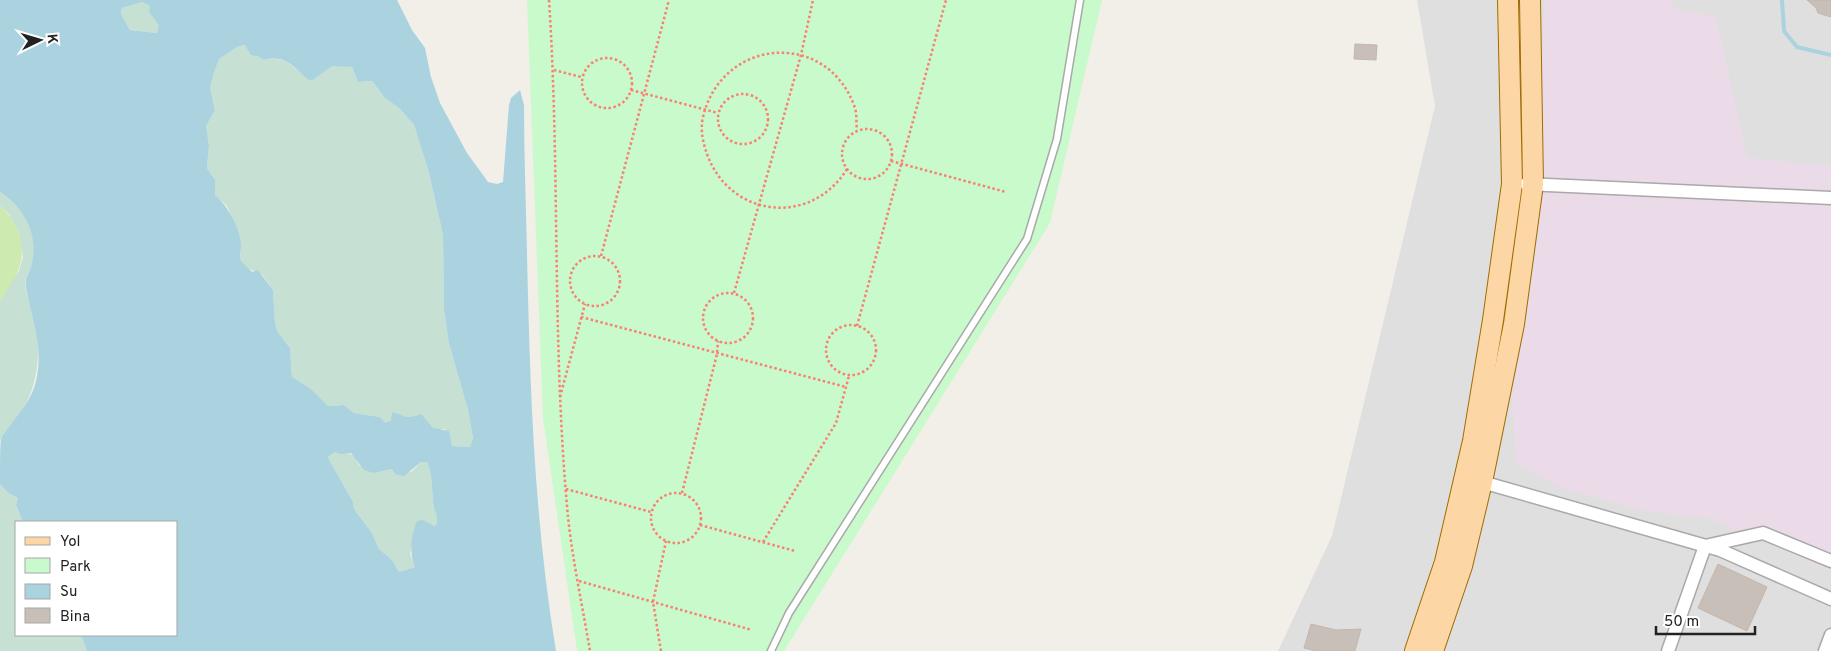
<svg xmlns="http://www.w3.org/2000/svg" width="1831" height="651" viewBox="0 0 1831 651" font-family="Overpass,sans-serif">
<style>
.residential{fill:#e0dfdf}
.industrial{fill:#ebdbe8}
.grass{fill:#cdebb0}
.wetland{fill:#c6e0d4}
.park{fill:#c8facc}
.water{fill:#aad3df;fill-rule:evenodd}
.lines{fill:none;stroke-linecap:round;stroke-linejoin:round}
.stream{stroke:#aad3df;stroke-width:4}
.building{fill:#c7bfb8;stroke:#c4b6ab}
.lane-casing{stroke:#a9a9a9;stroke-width:9}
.street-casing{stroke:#a9a9a9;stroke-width:15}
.primary-casing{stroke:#a06b00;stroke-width:22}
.path{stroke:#fa8072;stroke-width:2.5;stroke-dasharray:2.5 2.5;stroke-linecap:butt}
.lane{stroke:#fff;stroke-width:6}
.street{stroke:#fff;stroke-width:12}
.primary{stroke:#fcd6a4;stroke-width:20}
</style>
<rect width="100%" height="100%" fill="#f2efe9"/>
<path class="residential" d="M 1417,0 L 1831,0 L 1831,651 L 1278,651 L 1332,536 L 1435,106 Z"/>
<path class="industrial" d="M 1544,0 L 1672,0 L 1672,8 L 1716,17 L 1747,158 L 1831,166 L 1831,571 L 1711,519 L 1641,510 L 1559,487 L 1516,463 L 1512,399 L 1539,232 Z"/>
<path class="grass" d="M 0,206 C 34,236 25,270 0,301 Z"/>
<g class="wetland">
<path d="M 142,2 L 150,6 L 160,25 L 157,33 L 130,30 L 121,14 L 122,8 Z"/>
<path d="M 245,45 L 264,60 C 289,54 294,72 313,80 L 332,65 L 352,67 L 358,82 L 372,81 L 385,98 L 399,108 L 414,125 L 429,173 L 443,235 L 444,310 L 449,344 L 468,410 L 473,440 L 470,447 L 452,446 L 445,429 L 438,430 L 401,417 L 396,413 L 391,421 L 385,424 L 380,417 L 354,413 L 344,405 L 328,406 L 292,377 L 290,348 L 277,331 L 275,322 L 273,290 L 262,274 L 246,268 L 241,261 L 241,246 L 233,220 L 227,206 L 215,195 L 215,180 L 207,168 L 209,145 L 206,126 L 215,110 L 210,88 L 214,72 L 218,59 L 237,47 Z"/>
<path d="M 0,192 C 25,208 41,237 31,267 C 29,273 25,277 25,284 C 26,298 34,311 36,325 C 43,370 32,407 0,440 L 0,301 L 19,271 L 23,257 L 19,232 L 9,214 L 0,206 Z"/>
<path d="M 335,452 C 348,454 354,451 359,465 L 374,473 L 392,469 L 411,472 L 421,462 L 427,462 C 432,472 432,489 433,501 C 433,509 438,515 437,524 L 434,526 L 417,521 L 413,532 L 413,541 L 410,554 L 415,567 L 399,572 L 392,560 L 379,549 L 372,533 L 354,509 L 353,502 L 331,463 L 328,457 Z"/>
<path d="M 0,484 L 8,493 L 18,498 L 16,505 L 23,522 L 16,522 L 16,635 L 81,635 L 87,651 L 0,651 Z"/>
</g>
<path class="park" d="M 527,0 L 1102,0 L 1050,223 L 784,651 L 577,651 L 543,418 Z"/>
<path class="water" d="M 0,0 L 397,0 L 412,30 L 425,48 L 431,77 L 440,103 L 467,153 L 488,182 L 497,184 L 503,182 L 509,105 L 511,98 L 520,90 L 524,105 C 524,155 526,204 527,254 C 530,387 534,519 556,651 L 87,651 L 81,635 L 176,635 L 176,522 L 23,522 L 16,505 L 18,498 L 8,493 L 0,484 C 0,474 0,446 1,439 C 12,420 31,404 36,381 C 44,346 32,320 26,288 C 24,278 29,274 31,267 C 40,237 25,208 0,192 ZM 142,2 L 150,6 L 149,12 L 159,25 L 157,33 L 130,30 L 121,14 L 122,8 ZM 245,45 L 251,55 L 258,56 L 264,60 C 286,54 294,68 309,80 L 313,80 L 332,66 L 352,67 L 358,82 L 372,81 L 385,98 L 399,108 L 414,125 L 429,173 L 443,235 L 444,310 L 449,344 L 468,410 L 473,439 L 470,447 L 452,446 L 449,431 L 433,428 L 421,414 C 404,420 407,416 392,412 L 391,421 L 385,423 L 380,417 L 354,413 L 344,405 L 328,406 L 312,390 L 292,377 L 290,348 L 277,331 L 275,322 L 273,290 L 258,270 L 252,272 L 241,261 C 240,255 241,251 241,245 C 240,228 228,206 215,195 L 215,180 L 207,168 L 209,145 L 206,126 L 215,110 L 210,88 L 214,72 L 219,59 L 237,47 ZM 335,452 L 340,454 L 351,453 L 364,470 L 374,473 L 392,469 L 395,474 L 404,476 L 421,462 L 427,462 C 432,472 432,489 433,501 C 433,509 438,515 437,524 L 434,526 L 423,520 L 417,521 C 411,533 409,555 415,567 L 399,572 L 392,560 L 379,549 L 372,533 L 354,509 L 353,502 L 331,463 L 328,457 Z"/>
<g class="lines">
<path class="stream" d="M 1782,0 L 1784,31 L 1797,47 L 1831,55"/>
</g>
<g class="building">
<path d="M 1807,0 L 1831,0 L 1831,17 L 1818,13 L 1816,8 Z"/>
<path d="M 1355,44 L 1377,45 L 1376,60 L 1354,59 Z"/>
<path d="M 1718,564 L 1767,587 L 1747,631 L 1698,608 Z"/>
<path d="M 1311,624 L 1336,630 L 1361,629 L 1355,651 L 1316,651 L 1304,648 Z"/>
</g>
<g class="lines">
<defs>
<path id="lane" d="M 771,651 L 789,613 L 1027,239 L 1057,139 L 1080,0"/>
<g id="street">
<path d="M 1526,184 L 1831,198"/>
<path d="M 1482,482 L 1720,550 L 1831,599"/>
<path d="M 1668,651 L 1705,546 L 1763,533 L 1831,561"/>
<path d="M 1825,651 L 1831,635"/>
</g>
<g id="primary">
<path d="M 1415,651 L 1445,562 L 1473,441 L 1493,320 L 1512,184 L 1508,0"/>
<path d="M 1433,651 L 1462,566 L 1482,482 L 1514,324 L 1533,184 L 1530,0"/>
</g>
</defs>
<use href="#lane" class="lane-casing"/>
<use href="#street" class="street-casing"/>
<use href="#primary" class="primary-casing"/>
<g class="path">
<path d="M 549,0 C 560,168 552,337 567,506 C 571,554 582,603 590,651"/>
<circle cx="607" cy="83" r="25"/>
<path d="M 554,70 L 581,77"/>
<path d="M 631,90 L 718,113"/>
<circle cx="743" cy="119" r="25"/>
<circle cx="867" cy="154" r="25"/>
<path d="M 891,161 L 1006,192"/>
<path d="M 847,169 C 811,227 730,218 707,154 C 703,143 700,129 703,117 C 722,37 828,29 855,108 C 857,114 856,123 857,130"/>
<circle cx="595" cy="281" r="25"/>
<path d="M 601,256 L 669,0"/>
<circle cx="728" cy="318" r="25"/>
<path d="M 734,293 L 801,55 L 813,0"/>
<path d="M 581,317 L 846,387"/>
<circle cx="851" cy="350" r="25"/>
<path d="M 857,326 L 946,0"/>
<path d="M 560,397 L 585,304"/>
<path d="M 566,489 L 651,512"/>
<circle cx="676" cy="518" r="25"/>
<path d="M 682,493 L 717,354 L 718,341"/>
<path d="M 700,525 L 795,551"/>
<path d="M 763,542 L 836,423 L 849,376"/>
<path d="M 579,581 L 752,630"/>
<path d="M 661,651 L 653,602 L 666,541"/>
</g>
<use href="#lane" class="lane"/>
<use href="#street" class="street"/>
<use href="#primary" class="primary"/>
</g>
<rect x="15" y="521" width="162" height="115" fill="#ffffff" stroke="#a7a7a7"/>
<rect x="25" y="537" width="25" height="8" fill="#fcd6a4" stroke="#a7a7a7"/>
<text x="60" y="546" font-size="15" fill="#222222">Yol</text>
<rect x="25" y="558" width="25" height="15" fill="#c8facc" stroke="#a7a7a7"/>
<text x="60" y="571" font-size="15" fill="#222222">Park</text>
<rect x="25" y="584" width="25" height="15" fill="#aad3df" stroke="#a7a7a7"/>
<text x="60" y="596" font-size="15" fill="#222222">Su</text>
<rect x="25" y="608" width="25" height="15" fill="#c7bfb8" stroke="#a7a7a7"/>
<text x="60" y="621" font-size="15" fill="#222222">Bina</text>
<g transform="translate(40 40) rotate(85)" stroke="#ffffff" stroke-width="4" paint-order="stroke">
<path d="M0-4L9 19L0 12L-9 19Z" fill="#222222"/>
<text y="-8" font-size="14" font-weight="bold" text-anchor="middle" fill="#222222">K</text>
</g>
<path d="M1656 626v8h99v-8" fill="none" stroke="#222222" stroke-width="2.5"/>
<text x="1664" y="626" font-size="15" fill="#222222" stroke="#ffffff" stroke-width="4" paint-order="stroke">50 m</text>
</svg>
